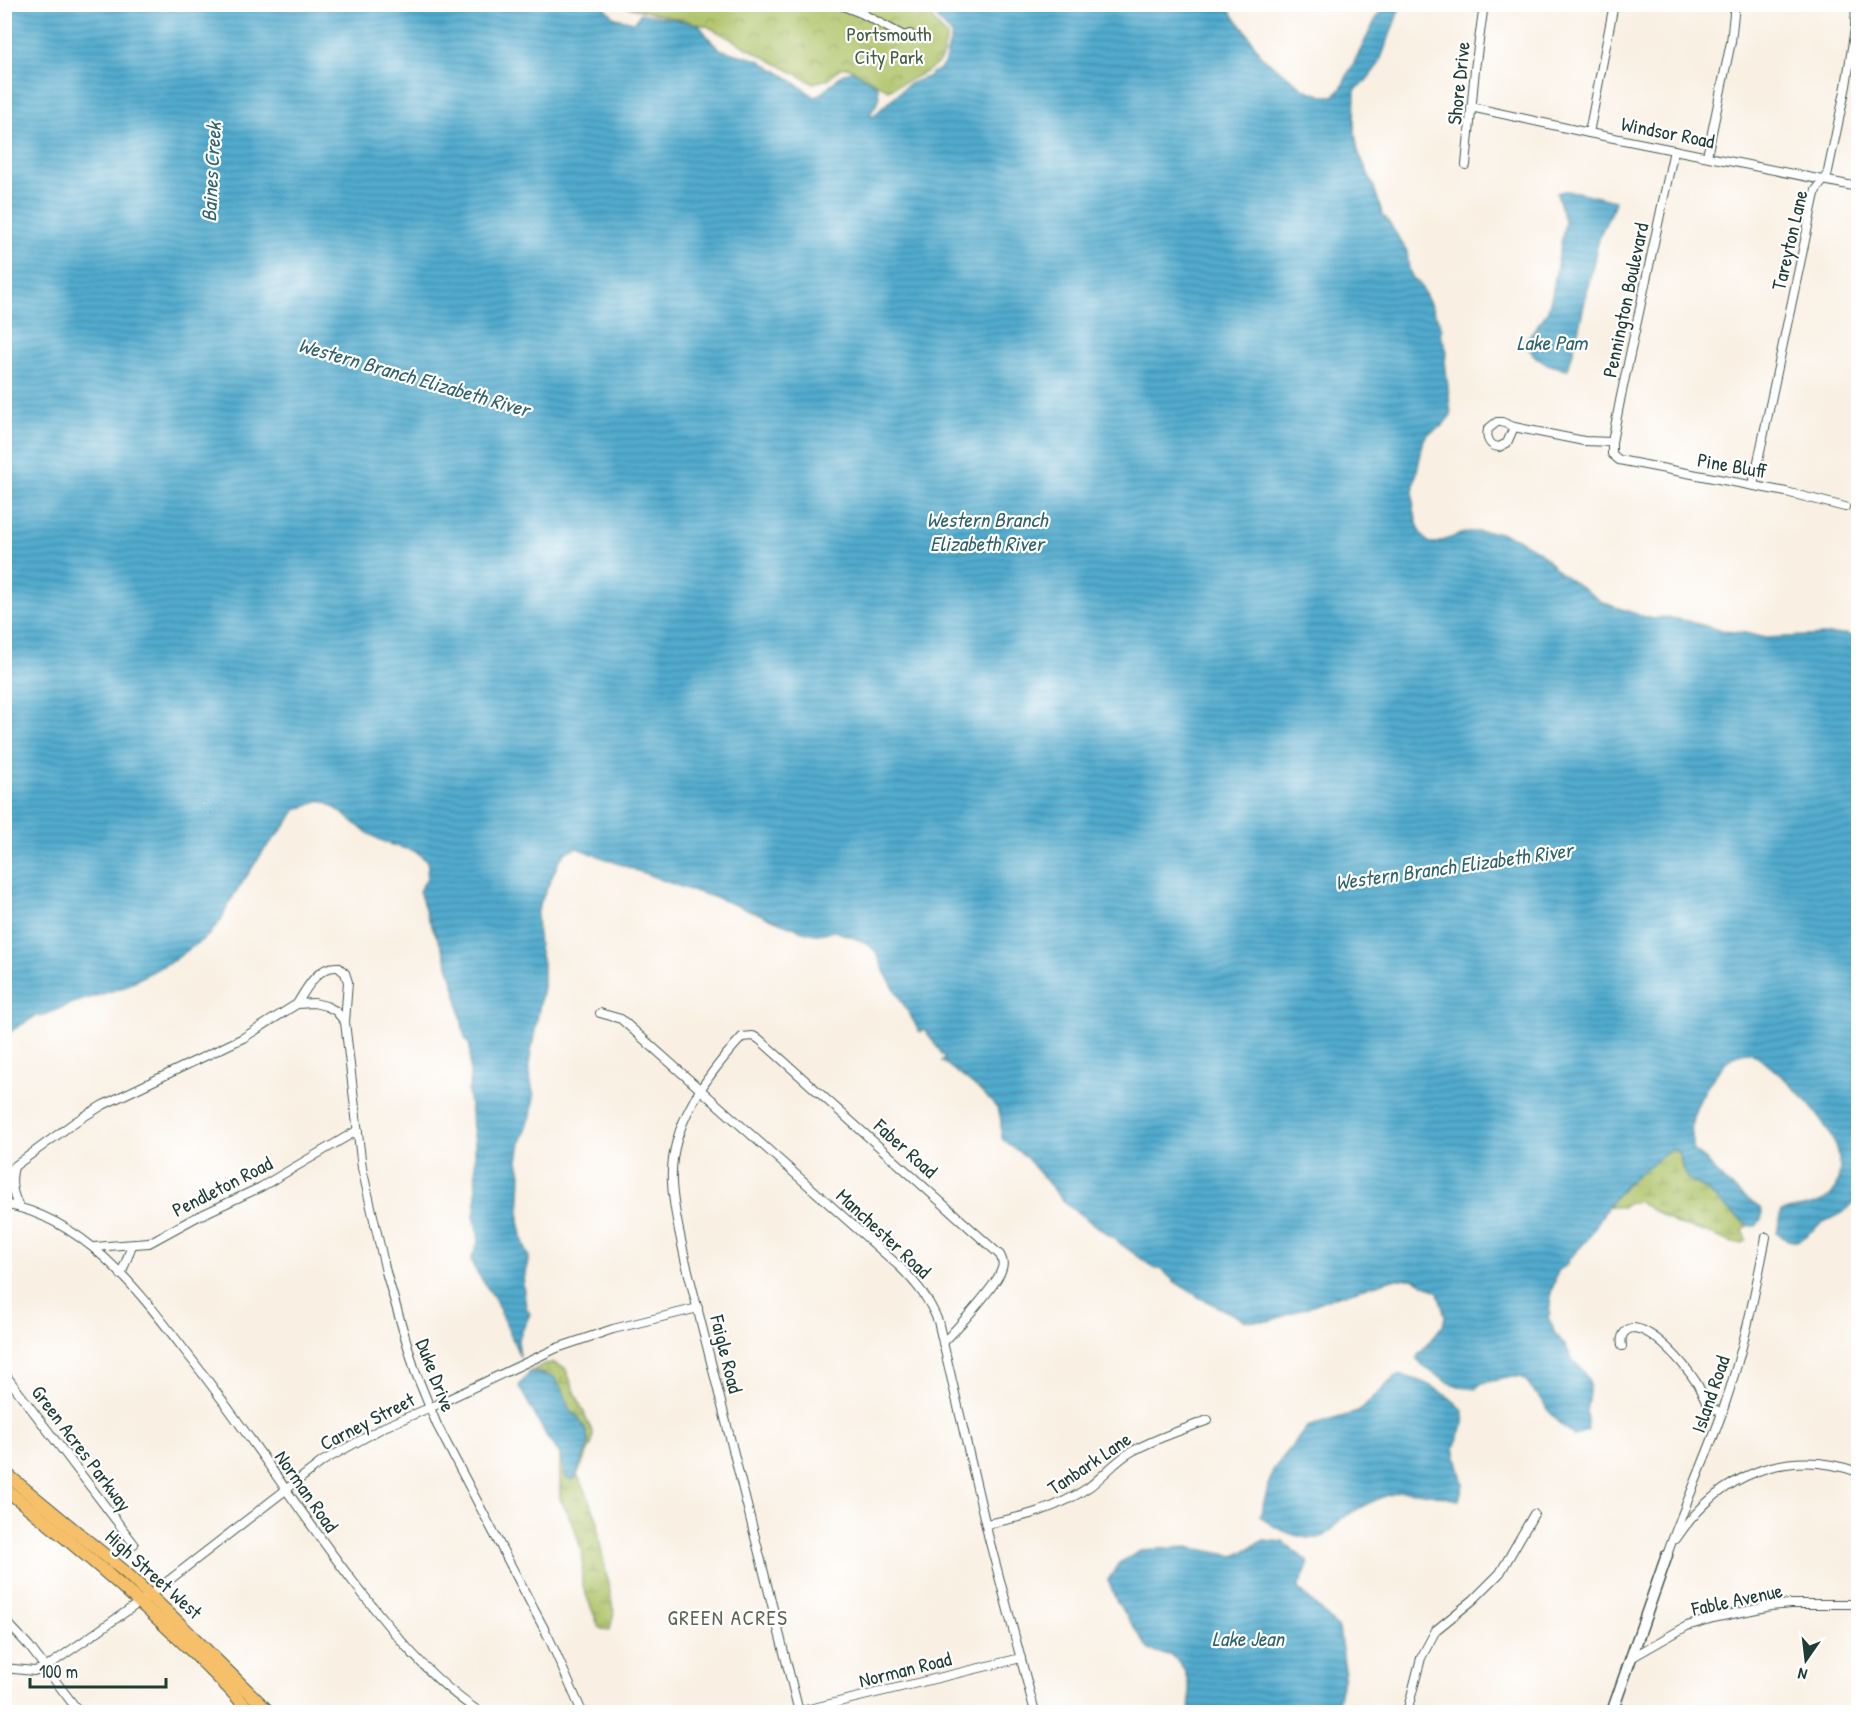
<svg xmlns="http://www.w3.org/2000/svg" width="1863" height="1717" viewBox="0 0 1863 1717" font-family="'Patrick Hand',sans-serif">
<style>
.wetland{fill:url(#wetland-marsh);stroke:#67804e;stroke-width:1.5}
.park{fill:url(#park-crowns);stroke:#67804e;stroke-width:1.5}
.water{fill:url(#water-rules);stroke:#387481;stroke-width:1.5}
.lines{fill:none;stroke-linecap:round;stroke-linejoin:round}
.minor-casing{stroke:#40584e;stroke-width:10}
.tertiary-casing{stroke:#40584e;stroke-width:13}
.primary-casing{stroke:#40584e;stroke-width:14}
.minor{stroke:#fff;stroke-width:8}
.tertiary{stroke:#fff;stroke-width:10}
.primary{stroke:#f6c06b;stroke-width:12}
.labels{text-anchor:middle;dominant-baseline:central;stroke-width:4.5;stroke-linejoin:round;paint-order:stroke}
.park-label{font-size:20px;fill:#435e41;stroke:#fff}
.street-label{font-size:20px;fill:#1f3d34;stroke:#fff}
.water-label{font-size:21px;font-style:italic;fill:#30646a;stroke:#fff}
.neighbourhood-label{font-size:21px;letter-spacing:1.5px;fill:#606452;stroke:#fff}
</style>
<defs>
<pattern id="wetland-marsh" width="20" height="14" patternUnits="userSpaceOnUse" patternTransform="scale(1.5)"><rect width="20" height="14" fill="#afc368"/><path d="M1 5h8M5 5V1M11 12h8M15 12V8" fill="none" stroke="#8ea056"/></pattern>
<pattern id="park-crowns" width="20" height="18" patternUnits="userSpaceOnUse" patternTransform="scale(1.5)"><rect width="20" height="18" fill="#afc368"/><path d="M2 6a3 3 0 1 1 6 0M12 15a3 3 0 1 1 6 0" fill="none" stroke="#8ea056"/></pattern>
<pattern id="water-rules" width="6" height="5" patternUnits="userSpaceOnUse" patternTransform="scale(1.5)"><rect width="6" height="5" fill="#51abce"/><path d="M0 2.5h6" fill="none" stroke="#438ca8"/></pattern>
</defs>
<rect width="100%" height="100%" fill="#fff"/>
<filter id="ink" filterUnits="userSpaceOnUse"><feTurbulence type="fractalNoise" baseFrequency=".0167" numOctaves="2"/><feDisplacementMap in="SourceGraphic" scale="12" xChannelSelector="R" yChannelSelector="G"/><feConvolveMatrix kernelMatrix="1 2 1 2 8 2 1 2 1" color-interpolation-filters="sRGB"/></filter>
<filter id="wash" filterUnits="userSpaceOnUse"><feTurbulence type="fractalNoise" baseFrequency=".008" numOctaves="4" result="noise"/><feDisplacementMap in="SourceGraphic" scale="24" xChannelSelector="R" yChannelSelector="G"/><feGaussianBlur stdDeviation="1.35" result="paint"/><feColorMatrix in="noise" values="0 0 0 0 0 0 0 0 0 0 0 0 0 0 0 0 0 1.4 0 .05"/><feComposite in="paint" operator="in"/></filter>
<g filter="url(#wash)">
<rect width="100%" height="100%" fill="#f9f0e3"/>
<g class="wetland">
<path d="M 1672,1147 L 1679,1152 L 1682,1168 L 1687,1178 L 1702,1187 L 1748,1226 L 1743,1231 L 1746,1240 L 1742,1243 L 1733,1243 L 1705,1232 L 1677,1224 L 1637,1201 L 1628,1203 L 1623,1207 L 1608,1206 L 1625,1185 Z"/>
<path d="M 553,1363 L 565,1368 L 593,1434 L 592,1443 L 577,1475 L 583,1485 L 598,1522 L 599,1539 L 614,1612 L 610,1630 L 602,1629 L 599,1627 L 582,1584 L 583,1556 L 575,1529 L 560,1498 L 560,1454 L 566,1478 L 573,1480 L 575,1478 L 589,1443 L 579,1418 L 569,1409 L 544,1373 L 530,1372 L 544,1364 Z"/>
</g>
<path class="park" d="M 620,5 L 923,5 L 936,24 L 947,36 C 945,44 944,52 941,59 C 935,71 901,83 888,90 L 848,67 L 840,68 L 829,79 L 813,83 L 707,26 Z"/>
<g class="water">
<path d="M 5,4 L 603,5 L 615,18 L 634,22 L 636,21 L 640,13 L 698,24 L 713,43 L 722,50 L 759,60 L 785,76 L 815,97 C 829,92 837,72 853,71 L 878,86 L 879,100 L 870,114 L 872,117 L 909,84 L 930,76 L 931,73 L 939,70 L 944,64 L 952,34 L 939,21 L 930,5 L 1228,5 L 1234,17 L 1244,28 L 1261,56 L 1304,89 L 1323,96 L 1334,96 L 1340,90 L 1383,5 L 1401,5 L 1379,64 L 1366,81 L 1355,90 L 1354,125 L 1358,151 L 1374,187 L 1383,216 L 1386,218 L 1407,251 L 1409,270 L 1413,278 L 1419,283 L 1441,325 L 1441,335 L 1447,351 L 1445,360 L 1451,415 L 1442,426 L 1428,434 L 1424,439 C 1421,454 1417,470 1414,485 C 1411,501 1416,541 1434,544 L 1467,532 L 1497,532 L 1515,538 L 1540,552 L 1559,572 L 1604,603 L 1639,615 L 1654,619 L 1663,617 L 1688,621 L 1723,631 L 1745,633 L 1765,638 L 1846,634 L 1858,638 L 1858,1199 C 1848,1211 1836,1216 1822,1223 C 1805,1233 1800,1252 1777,1233 L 1781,1211 C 1797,1208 1817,1206 1830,1196 C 1835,1192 1836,1186 1838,1180 C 1851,1136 1784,1073 1750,1052 C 1725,1050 1695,1100 1692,1123 C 1690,1132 1694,1141 1693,1150 L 1705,1159 L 1725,1182 L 1761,1209 C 1764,1216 1761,1221 1756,1226 L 1748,1226 C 1734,1214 1719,1201 1705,1189 C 1700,1185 1693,1183 1688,1179 C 1678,1170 1685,1153 1672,1148 L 1625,1185 L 1608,1206 L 1587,1240 L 1569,1259 L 1566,1265 L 1558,1271 L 1551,1293 L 1549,1318 L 1555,1334 L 1565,1345 L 1572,1359 L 1584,1372 L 1590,1385 L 1586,1412 L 1588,1430 L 1574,1436 L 1558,1422 L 1547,1409 L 1541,1398 L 1534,1392 L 1525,1380 L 1520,1377 L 1512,1377 L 1482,1383 L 1475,1389 C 1452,1387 1437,1377 1420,1363 L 1417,1360 L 1418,1355 L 1443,1325 L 1445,1316 L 1438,1292 L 1415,1279 L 1393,1279 L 1331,1298 L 1281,1317 L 1268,1321 L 1252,1321 L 1244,1320 L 1199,1297 L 1175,1282 L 1160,1268 L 1154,1268 L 1067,1205 L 1026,1157 L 1003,1140 C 999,1132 1003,1121 999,1112 C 993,1098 956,1072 942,1061 L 945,1058 L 925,1030 L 920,1032 L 885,973 L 876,952 L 867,943 L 835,931 L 816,934 L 803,931 L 720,899 L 681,887 L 577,848 L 567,851 L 560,859 L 539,906 L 537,917 L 539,947 L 543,963 L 543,987 L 529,1063 L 530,1078 L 534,1097 L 531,1116 L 521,1142 L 518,1161 L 521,1174 L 519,1221 L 524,1245 L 529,1257 L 523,1284 L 526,1307 L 530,1314 L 518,1340 L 520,1357 L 495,1299 L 474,1268 L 471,1260 L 479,1240 L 474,1216 L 476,1203 L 475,1143 L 468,1091 L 470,1084 L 470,1046 L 465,1038 L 455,988 L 444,952 L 428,918 L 419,891 L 427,878 L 428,864 C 416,845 403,851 387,843 C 375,838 361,829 351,820 C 341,812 332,804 320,800 L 296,810 L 285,826 L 264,850 L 230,901 L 221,920 L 209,935 L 174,960 L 121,988 L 70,1004 L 40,1017 L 37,1015 L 5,1035 Z"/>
<path d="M 1564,191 L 1577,192 L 1615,201 C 1612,215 1603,225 1599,239 C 1588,282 1581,326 1568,369 C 1545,365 1537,362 1524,342 L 1547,313 L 1552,295 L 1565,222 L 1557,193 Z"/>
<path d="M 530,1372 L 554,1377 L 565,1395 L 569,1409 L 579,1418 L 586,1430 L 589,1443 L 575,1478 L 572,1480 L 566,1478 L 560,1454 L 547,1437 L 519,1386 Z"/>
<path d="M 1397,1375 C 1423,1379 1446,1392 1464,1411 L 1463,1426 L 1454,1448 L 1463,1484 L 1459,1500 C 1442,1497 1411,1488 1395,1493 C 1377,1498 1356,1509 1340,1520 C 1335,1524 1330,1534 1324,1536 C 1307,1544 1272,1528 1260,1516 L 1273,1470 L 1307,1427 L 1358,1412 Z"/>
<path d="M 1264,1540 L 1283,1542 L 1309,1563 L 1298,1588 L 1339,1629 L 1345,1670 L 1336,1712 L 1189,1712 C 1191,1694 1189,1663 1169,1655 C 1162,1653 1155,1652 1149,1650 L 1116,1600 L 1108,1580 L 1119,1563 L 1142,1550 L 1187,1547 L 1235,1556 Z"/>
</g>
</g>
<g filter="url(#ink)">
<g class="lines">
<defs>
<g id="minor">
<path d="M 838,4 L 861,13 L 904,36 L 910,34"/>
<path d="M 1471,107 L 1589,133 L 1858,187"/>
<path d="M 1589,133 L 1614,4"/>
<path d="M 1674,150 L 1621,396 L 1612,442 L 1612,454 L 1619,460 L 1786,492 L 1845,507"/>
<path d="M 1707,156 L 1731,42 L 1735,4"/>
<path d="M 1466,165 L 1475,69 L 1484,4"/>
<path d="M 1497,422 L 1502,422 L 1514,427 L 1507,443 L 1499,447 C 1489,446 1486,438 1488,429 Z"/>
<path d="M 1514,427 L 1584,441 L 1612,442"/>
<path d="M 1753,485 L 1814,198 L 1816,190 L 1827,176 L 1846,86 L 1855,28 L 1856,4"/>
<path d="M 297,1004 C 306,989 318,965 338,967 L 345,973 L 348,982 L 345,1022 L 362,1168 L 386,1272 L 415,1371 L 437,1425 L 549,1638 L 582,1712"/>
<path d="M 600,1013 L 621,1019 L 900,1267 C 917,1284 929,1299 938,1321 L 989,1539 L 1035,1712"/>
<path d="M 14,1167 C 10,1182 12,1195 20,1208"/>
<path d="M 4,1174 L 75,1122 L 103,1105 L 243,1038 L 297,1004 L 314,1003 L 326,1006 L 336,1011 L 345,1022"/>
<path d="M 4,1204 C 87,1219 141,1294 189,1356 C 247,1430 297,1509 354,1583 C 391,1630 430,1680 480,1712"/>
<path d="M 94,1247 L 149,1243 L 193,1219 L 261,1187 L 358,1130"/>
<path d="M 121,1275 L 132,1245"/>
<path d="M 1622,1346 C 1620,1337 1624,1330 1632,1328 C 1654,1328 1685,1365 1696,1382 C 1701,1389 1703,1400 1710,1407 C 1714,1410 1718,1411 1723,1412"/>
<path d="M 4,1373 L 134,1544"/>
<path d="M 986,1524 C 1023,1517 1057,1509 1089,1487 C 1104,1476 1115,1461 1131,1452 C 1155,1438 1183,1430 1208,1420"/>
<path d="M 1676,1539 C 1718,1476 1785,1446 1858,1472"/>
<path d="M 1667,1555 C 1684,1506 1706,1459 1723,1410 C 1743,1352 1754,1298 1766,1237"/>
<path d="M 4,1619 L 29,1646 L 79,1712"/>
<path d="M 1631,1658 L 1687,1626 L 1713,1618 L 1771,1606 L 1790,1604 L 1858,1604"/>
<path d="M 4,1668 L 34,1671 L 45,1668 L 150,1595 L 323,1461 L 384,1427 L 436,1405 L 557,1348 L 613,1329 L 698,1308"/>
<path d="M 797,1712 L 1021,1658"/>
<path d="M 799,1712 L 685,1259 C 680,1234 673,1208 672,1182 C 669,1126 706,1076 742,1037 L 753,1036 L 759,1039 L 1000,1255 C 1002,1259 1004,1263 1002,1268 C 998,1285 957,1328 943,1343"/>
<path d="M 1407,1712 L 1421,1658 L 1436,1630 L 1473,1600 L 1500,1573 L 1534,1514"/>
</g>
<path id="tertiary" d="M 1612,1712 L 1667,1555"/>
<g id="primary">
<path d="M 4,1472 L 124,1571 L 180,1624 L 269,1712"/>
<path d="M 4,1488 C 91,1557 176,1630 251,1712"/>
</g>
</defs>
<use href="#minor" class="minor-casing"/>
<use href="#tertiary" class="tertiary-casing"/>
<use href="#primary" class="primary-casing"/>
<use href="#minor" class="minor"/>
<use href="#tertiary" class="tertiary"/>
<use href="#primary" class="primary"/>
</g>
</g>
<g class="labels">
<g class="park-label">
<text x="889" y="33">Portsmouth<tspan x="889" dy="23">City Park</tspan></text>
</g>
<g class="street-label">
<text transform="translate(1458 83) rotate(-84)">Shore Drive</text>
<text transform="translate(1668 132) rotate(11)">Windsor Road</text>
<text transform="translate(1789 240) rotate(-77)">Tareyton Lane</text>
<text transform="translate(1625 300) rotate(-78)">Pennington Boulevard</text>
<text transform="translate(1732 465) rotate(10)">Pine Bluff</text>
<text transform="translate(906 1148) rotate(42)">Faber Road</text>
<text transform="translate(222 1186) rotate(-27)">Pendleton Road</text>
<text transform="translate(884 1233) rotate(43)">Manchester Road</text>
<text transform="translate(727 1354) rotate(76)">Faigle Road</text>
<text transform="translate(436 1375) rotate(69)">Duke Drive</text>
<text transform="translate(1710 1394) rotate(-71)">Island Road</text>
<text transform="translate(367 1421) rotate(-27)">Carney Street</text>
<text transform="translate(82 1448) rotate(53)">Green Acres Parkway</text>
<text transform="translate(1089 1463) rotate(-34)">Tanbark Lane</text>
<text transform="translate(307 1491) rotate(55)">Norman Road</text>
<text transform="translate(154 1574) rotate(42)">High Street West</text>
<text transform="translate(1737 1599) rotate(-12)">Fable Avenue</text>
<text transform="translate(905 1669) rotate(-14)">Norman Road</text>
</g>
<g class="water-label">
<text transform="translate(211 172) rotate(-87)">Baines Creek</text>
<text x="1552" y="342">Lake Pam</text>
<text transform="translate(414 377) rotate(16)">Western Branch Elizabeth River</text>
<text x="987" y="519">Western Branch<tspan x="987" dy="24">Elizabeth River</tspan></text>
<text transform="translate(1454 866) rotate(-8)">Western Branch Elizabeth River</text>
<text x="1248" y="1638">Lake Jean</text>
</g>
<g class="neighbourhood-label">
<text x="728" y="1617">GREEN ACRES</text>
</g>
</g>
<rect width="1863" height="1717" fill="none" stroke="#fff" stroke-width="24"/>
<g transform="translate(1806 1660) rotate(194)" stroke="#ffffff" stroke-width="4.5" paint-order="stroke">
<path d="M0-4.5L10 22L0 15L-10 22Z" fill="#1f3d34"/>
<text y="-9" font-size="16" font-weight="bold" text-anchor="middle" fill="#1f3d34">N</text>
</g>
<path d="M30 1678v9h136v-9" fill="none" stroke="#1f3d34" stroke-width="3"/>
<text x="39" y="1678" font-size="18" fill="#1f3d34" stroke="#ffffff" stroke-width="4.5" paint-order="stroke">100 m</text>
</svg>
